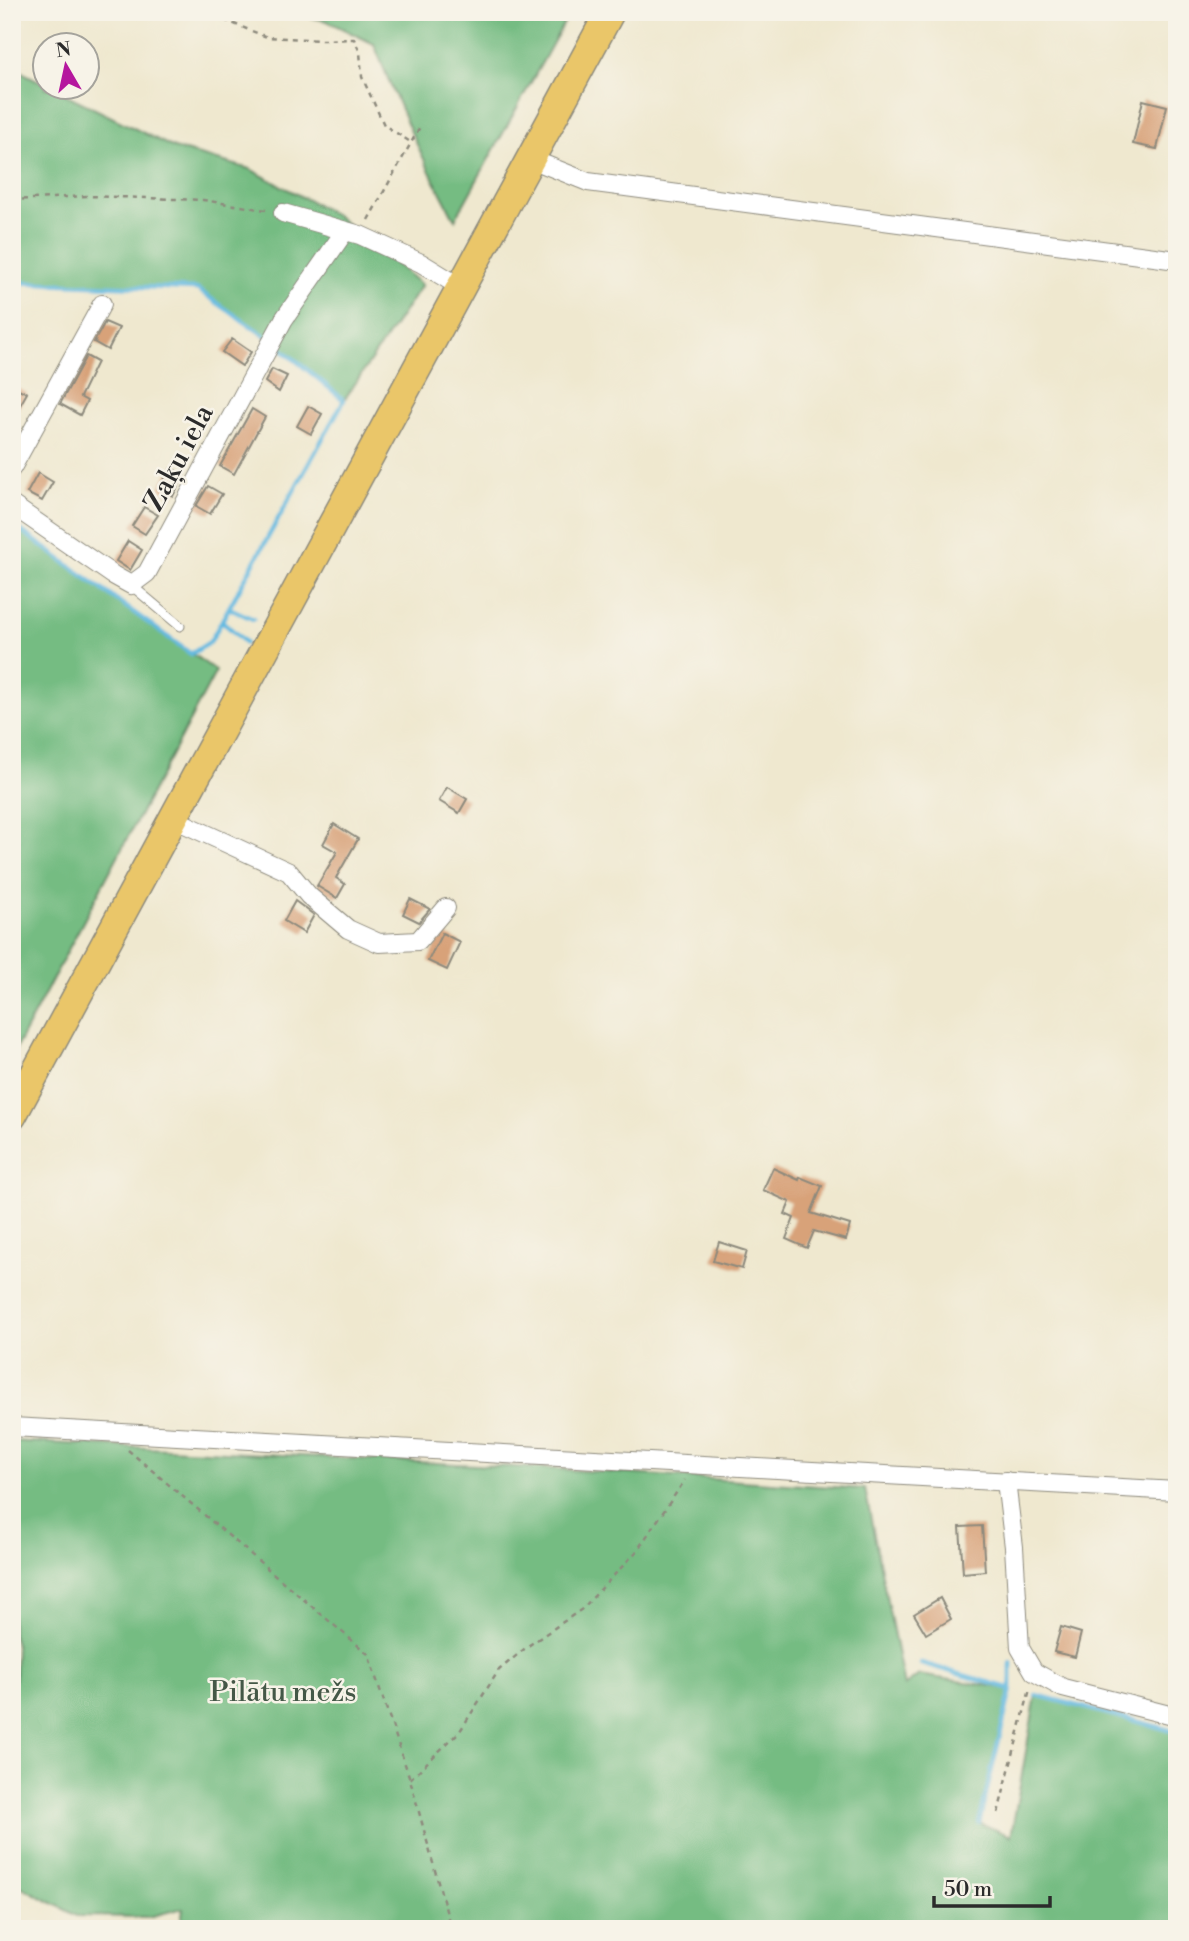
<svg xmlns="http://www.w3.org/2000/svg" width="1189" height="1941" viewBox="0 0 1189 1941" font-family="'Libre Bodoni',serif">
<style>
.forest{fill:#74bc82;stroke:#507456;stroke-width:2}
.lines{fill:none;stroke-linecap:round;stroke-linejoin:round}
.stream{stroke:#64bae1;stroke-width:4.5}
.building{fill:#d8a279}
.service-casing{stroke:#8d8a7d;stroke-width:11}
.minor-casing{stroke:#8d8a7d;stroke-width:20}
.trunk-casing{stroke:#8d8a7d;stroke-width:31}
.path{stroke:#8d8a7d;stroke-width:2.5;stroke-dasharray:5 5;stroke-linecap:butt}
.service{stroke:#fff;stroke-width:9}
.minor{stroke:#fff;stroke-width:18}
.trunk{stroke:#eac669;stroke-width:28}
.labels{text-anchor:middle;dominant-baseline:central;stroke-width:5;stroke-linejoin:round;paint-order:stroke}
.street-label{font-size:28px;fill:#2b2b2b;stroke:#f7f3e8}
.park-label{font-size:28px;fill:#445847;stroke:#f7f3e8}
</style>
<rect width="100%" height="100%" fill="#f7f3e8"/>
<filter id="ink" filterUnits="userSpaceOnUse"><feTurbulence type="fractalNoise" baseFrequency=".0143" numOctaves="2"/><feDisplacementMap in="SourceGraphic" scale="14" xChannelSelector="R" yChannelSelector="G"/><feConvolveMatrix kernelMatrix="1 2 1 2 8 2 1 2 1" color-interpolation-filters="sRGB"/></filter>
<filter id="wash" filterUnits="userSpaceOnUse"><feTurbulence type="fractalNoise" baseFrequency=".00686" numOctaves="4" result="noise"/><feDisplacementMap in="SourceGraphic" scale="28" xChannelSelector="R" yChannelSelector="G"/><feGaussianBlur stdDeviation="1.57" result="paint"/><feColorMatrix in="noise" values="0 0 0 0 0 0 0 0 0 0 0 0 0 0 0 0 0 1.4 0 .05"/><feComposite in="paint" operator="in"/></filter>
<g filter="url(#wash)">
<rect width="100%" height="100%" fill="#efe8cf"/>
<g class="forest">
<path d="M 286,12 L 570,12 L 455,220 C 424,163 397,104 374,44 L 327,21 Z"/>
<path d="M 12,70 L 18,70 L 45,84 L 46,88 L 53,88 L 174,148 L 250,169 L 334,214 L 422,285 L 344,400 L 282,349 L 197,289 L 12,282 Z"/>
<path d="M 12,524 L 216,671 L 14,1052 L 12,1051 Z"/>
<path d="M 12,1441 L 555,1469 L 865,1489 L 904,1686 L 919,1675 L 1011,1689 L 979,1823 L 1011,1836 L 1036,1695 L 1177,1732 L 1177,1929 L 180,1929 L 183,1908 L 149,1917 L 77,1916 L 12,1882 L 12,1681 L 15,1679 L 16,1645 L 12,1634 Z"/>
</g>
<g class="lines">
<g class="stream">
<path d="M 12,282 L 197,289 L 264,335"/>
<path d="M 12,524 L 191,654 L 210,642 L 344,400 L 282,349"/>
<path d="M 229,608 L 253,619"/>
<path d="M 222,621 L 246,643"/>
<path d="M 921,1663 L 1011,1689"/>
<path d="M 1036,1695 L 1177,1732"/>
<path d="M 979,1823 L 1011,1689 L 1011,1663"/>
</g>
</g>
<g id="blocks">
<g class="building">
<path d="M 1143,100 L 1167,106 L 1157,149 L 1133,144 Z"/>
<path d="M 105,322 L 119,328 L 108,350 L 94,342 Z"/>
<path d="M 232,339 L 251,352 L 242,366 L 222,352 Z"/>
<path d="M 86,356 L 97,362 L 80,397 L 87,401 L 80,415 L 60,404 Z"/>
<path d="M 272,369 L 287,376 L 279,392 L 265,382 Z"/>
<path d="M 12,386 L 27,393 L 12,419 Z"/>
<path d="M 308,406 L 322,414 L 311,434 L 297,426 Z"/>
<path d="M 252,409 L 265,417 L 234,474 L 220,466 Z"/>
<path d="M 171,468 L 184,475 L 173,496 L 159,488 Z"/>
<path d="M 38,473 L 53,482 L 42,501 L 27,493 Z"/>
<path d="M 208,486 L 222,494 L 210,514 L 196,506 Z"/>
<path d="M 144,507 L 158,515 L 145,534 L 132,526 Z"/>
<path d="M 128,541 L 142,550 L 130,570 L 116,561 Z"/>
<path d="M 447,787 L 467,799 L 459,813 L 439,801 Z"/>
<path d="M 334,824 L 358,839 L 336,878 L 345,884 L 337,898 L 317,886 L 337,852 L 323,844 Z"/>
<path d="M 410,899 L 430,909 L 419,922 L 403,914 Z"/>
<path d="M 295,901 L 314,915 L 304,933 L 284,921 Z"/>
<path d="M 442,933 L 460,942 L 447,970 L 428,961 Z"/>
<path d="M 773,1168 L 799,1180 L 800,1177 L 822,1186 L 811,1213 L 850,1225 L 846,1240 L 814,1231 L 807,1248 L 786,1239 L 794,1218 L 785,1214 L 790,1202 L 763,1190 Z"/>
<path d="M 719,1242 L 747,1251 L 742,1269 L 713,1261 Z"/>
<path d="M 982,1526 L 985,1571 L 963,1573 L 960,1527 Z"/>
<path d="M 940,1598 L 951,1619 L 926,1634 L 914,1614 Z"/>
<path d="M 1061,1627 L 1081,1633 L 1075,1657 L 1054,1652 Z"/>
</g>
</g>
</g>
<g filter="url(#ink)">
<use href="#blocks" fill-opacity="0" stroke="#8d8a7d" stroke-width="2"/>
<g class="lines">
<defs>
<path id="service" d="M 131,585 L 180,626"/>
<g id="minor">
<path d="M 531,159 L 588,182 L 1177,260"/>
<path d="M 283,213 L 360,235 L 421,263 L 462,288"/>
<path d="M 12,468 L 102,304"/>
<path d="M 12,505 L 113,575 L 131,585 L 147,573 L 284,319 L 345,231"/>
<path d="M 174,819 L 289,872 L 309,896 L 348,929 L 379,943 L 418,941 L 446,908"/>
<path d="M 12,1427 L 1177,1491"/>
<path d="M 1006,1481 L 1014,1547 L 1020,1648 L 1034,1672 L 1063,1688 L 1177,1717"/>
</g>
<path id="trunk" d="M 12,1116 L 610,12"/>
</defs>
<use href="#service" class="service-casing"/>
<use href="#minor" class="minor-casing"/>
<use href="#trunk" class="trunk-casing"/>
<g class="path">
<path d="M 185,12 L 219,18 L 267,37 L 322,40 L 354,39 L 360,52 L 362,77 L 384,125 L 412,143"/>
<path d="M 12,200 L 88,196 L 203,200 L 266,210"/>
<path d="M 368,220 L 421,125"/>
<path d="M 128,1450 L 368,1654 L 410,1779 L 451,1929"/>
<path d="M 410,1779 L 460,1731 L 499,1670 L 528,1646 L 582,1609 L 636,1552 L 685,1480"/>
<path d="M 998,1813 L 1030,1689"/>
</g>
<use href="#service" class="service"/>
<use href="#minor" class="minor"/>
<use href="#trunk" class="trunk"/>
</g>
</g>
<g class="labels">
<g class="street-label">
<text transform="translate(179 458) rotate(-62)">Zaķu iela</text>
</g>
<g class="park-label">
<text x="283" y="1692">Pilātu mežs</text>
</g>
</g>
<rect width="1189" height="1941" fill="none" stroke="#f7f3e8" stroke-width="42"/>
<g transform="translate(66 66) rotate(351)"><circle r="33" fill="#f7f3e8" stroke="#a5a39c" stroke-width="2"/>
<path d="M0-5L12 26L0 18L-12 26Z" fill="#b5179e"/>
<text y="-10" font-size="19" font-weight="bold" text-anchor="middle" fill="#2b2b2b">N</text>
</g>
<path d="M934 1896v10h116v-10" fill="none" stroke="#2b2b2b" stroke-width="3.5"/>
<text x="944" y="1896" font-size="21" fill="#2b2b2b" stroke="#f7f3e8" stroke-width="5" paint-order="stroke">50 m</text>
</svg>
